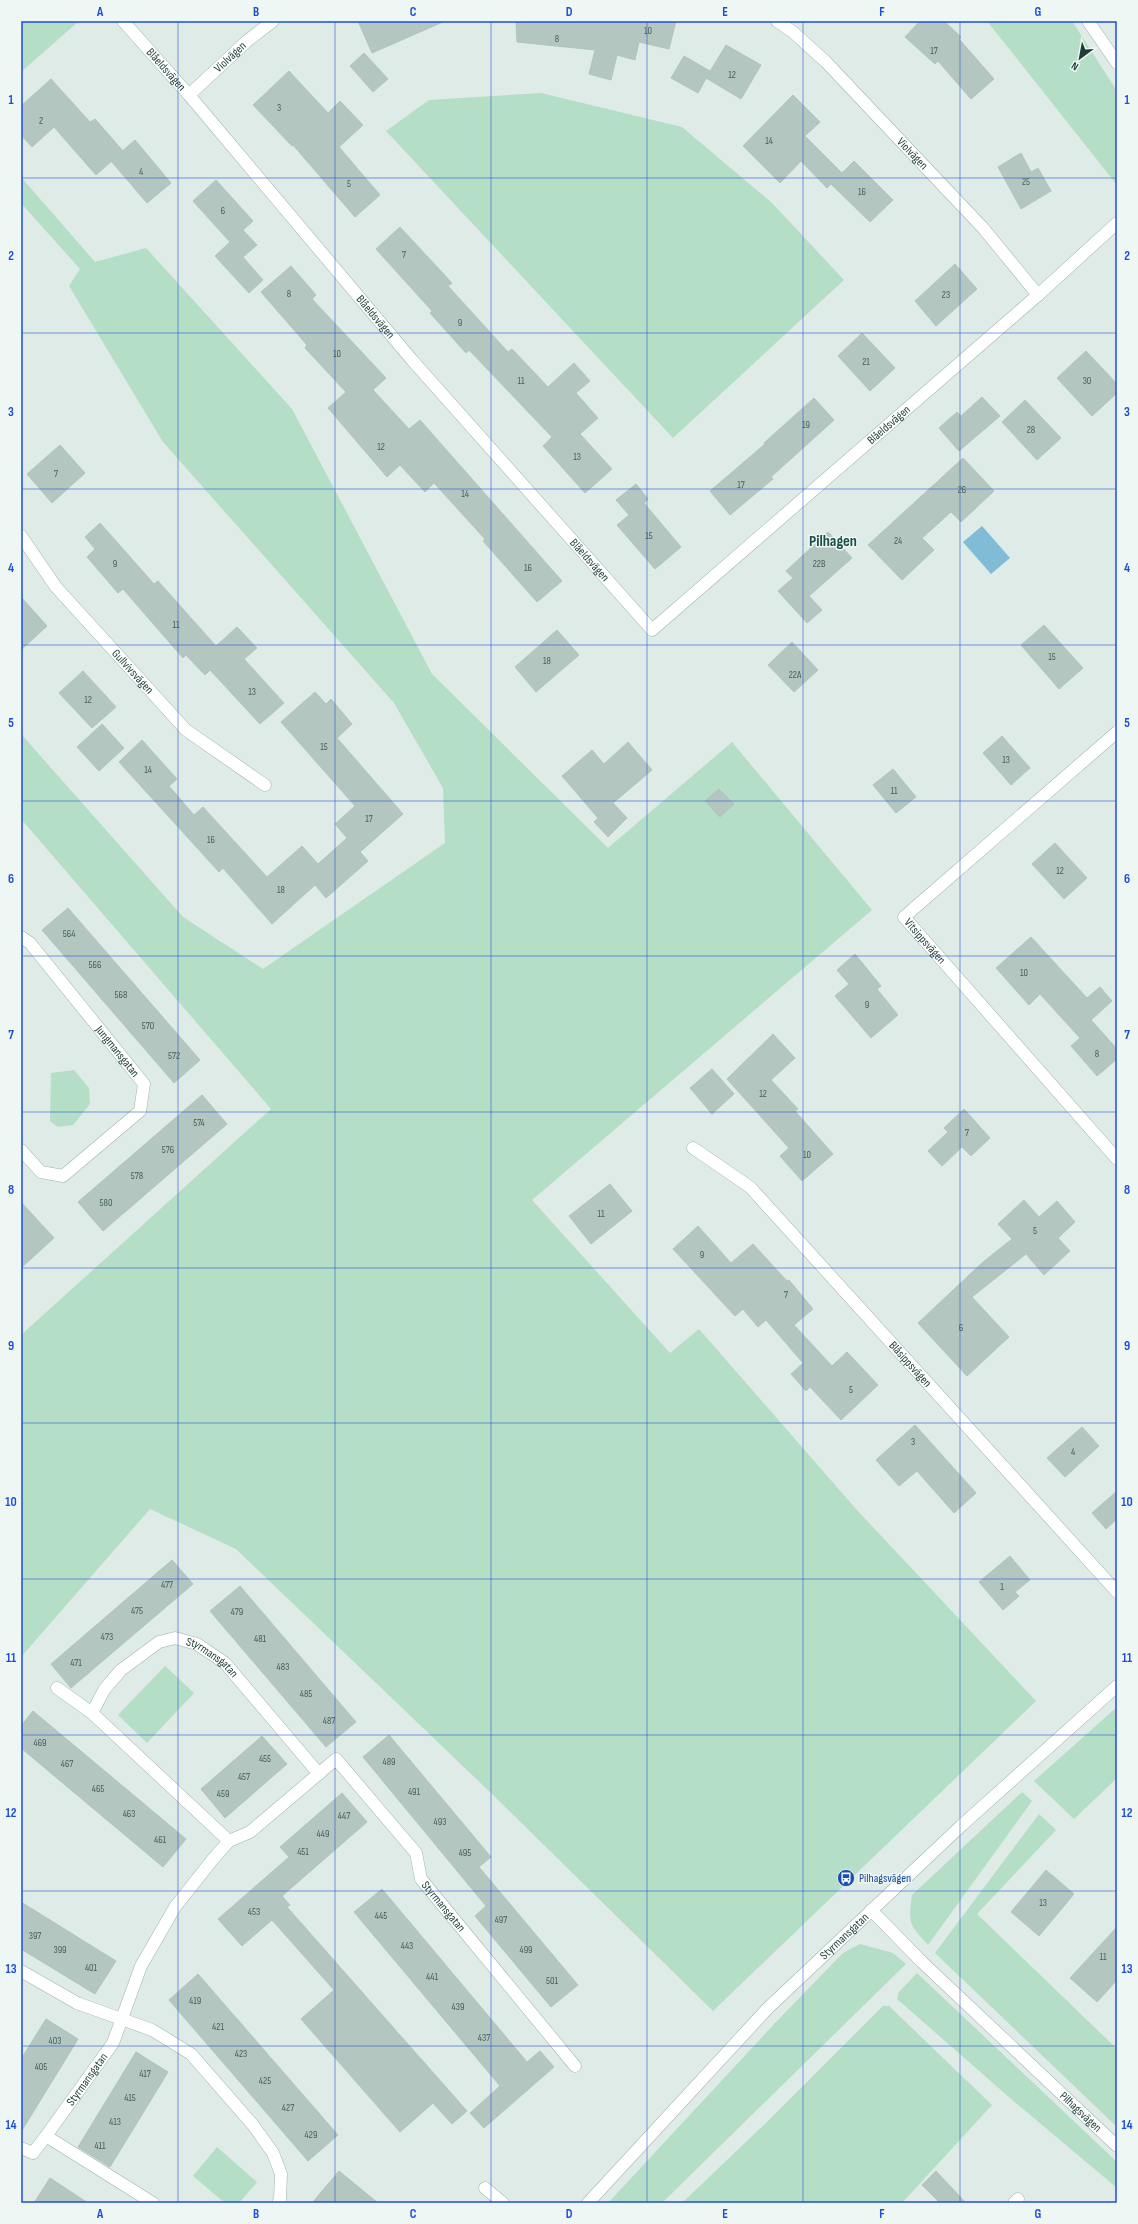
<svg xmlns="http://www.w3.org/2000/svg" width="1138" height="2224" viewBox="0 0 1138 2224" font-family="'Sofia Sans Condensed',sans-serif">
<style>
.green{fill:#b4dec6}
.water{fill:#80bcd6}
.building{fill:#b3c6c0;stroke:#b0c5bf}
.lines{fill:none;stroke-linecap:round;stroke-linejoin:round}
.minor-casing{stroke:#a1b3af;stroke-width:13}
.minor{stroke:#fff;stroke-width:12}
.grid{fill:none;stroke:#1d4ed8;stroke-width:1;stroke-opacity:0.55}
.labels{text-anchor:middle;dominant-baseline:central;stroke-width:3;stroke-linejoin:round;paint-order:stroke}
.number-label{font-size:10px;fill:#435e5a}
.street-label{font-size:12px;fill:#1e3c38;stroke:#eef7f4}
.transit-label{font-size:12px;fill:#164399;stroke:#eef7f4;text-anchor:start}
.district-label{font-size:16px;font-weight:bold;fill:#184f4a;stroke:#eef7f4}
.neatline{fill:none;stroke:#1d4ed8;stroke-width:1.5}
.grid-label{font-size:13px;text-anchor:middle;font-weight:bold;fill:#1d4ed8}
</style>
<rect width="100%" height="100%" fill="#deebe7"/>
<g class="green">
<path d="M 21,21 L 79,21 L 21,72 Z"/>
<path d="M 987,21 L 1072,21 L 1117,91 L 1117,185 Z"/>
<path d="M 541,93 L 682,127 L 772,203 L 844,280 L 673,438 L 386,131 L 429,100 Z"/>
<path d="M 21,177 L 95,262 L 146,248 L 292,409 L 432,674 L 608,848 L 732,742 L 872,910 L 532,1200 L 670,1353 L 699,1329 L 856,1509 L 1036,1701 L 713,2011 L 491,1793 L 236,1549 L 150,1509 L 21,1657 L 21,1335 L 271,1109 L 21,819 L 21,734 L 183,917 L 263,969 L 445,843 L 443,788 L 394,703 L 163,442 L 69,286 L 80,269 L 21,203 Z"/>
<path d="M 74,1070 L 89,1088 L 90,1104 L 73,1125 L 58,1127 L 50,1121 L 51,1073 Z"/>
<path d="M 165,1666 L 194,1693 L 147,1743 L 118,1715 Z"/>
<path d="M 1117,1707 L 1117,1778 L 1074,1819 L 1034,1781 Z"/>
<path d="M 1022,1792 L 1032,1801 L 928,1945 C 909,1924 908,1923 912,1895 Z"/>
<path d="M 1039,1814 L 1056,1830 L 977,1914 L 1117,2049 L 1117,2127 L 935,1953 Z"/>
<path d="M 860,1944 L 893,1953 L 906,1964 L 662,2203 L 608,2203 L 777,2021 L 843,1953 Z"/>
<path d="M 917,1973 L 1117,2162 L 1117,2188 L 1010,2098 L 897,1999 L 899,1992 Z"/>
<path d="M 883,2006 L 889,2006 L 992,2105 L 902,2203 L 682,2203 L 767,2122 Z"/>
<path d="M 217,2147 L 257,2182 L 239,2203 L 225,2203 L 193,2176 Z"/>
</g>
<path class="water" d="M 982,526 L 1010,558 L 991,574 L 963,542 Z"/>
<g class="building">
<path d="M 358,21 L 445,21 L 372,53 Z"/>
<path d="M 516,21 L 676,21 L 669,49 L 639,42 L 635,60 L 617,55 L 611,80 L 589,74 L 595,50 L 517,42 Z"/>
<path d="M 920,21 L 944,21 L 961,37 L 959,39 L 994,79 L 971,99 L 938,61 L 935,64 L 905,37 Z"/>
<path d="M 726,45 L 761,65 L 741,99 L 706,78 Z"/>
<path d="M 364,53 L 388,79 L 373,92 L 350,66 Z"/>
<path d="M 684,56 L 710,71 L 698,93 L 671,78 Z"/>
<path d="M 289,71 L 328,113 L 340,101 L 363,125 L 339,147 L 380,195 L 355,217 L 293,145 L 292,146 L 253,105 Z"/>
<path d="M 51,79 L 90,122 L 95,119 L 123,151 L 96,175 L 54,127 L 32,147 L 21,135 L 21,106 Z"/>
<path d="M 793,95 L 820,122 L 805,136 L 842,173 L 827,188 L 801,161 L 780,183 L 743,146 Z"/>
<path d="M 135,140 L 171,183 L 147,203 L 111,161 Z"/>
<path d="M 1021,153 L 1031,172 L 1038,168 L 1051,191 L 1021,209 L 998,167 Z"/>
<path d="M 854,161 L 893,200 L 870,222 L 831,184 Z"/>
<path d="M 216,180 L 253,221 L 243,230 L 257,245 L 243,257 L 263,280 L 249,293 L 215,256 L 230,242 L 193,201 Z"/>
<path d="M 400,227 L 452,283 L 448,286 L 508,352 L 512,349 L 548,387 L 574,363 L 590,381 L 576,393 L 598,418 L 580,434 L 612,469 L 585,493 L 543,446 L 552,437 L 469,350 L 466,353 L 430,313 L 432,311 L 376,249 Z"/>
<path d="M 955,264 L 977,289 L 936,326 L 915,301 Z"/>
<path d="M 291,266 L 316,295 L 312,299 L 386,378 L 373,390 L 409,429 L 420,420 L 562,581 L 537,602 L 483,541 L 485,539 L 434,483 L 425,492 L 400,465 L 387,477 L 328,408 L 346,392 L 305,348 L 307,345 L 261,292 Z"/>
<path d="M 862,333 L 895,368 L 870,391 L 838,356 Z"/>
<path d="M 1086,351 L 1117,384 L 1117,393 L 1092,416 L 1057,378 Z"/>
<path d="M 982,397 L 1000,416 L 959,451 L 939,428 L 957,412 L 961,416 Z"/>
<path d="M 814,398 L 834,420 L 771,477 L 773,479 L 730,515 L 710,491 L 765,444 L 764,443 Z"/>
<path d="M 1025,400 L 1061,438 L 1037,460 L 1002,422 Z"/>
<path d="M 60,445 L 85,473 L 52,503 L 27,474 Z"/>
<path d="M 963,458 L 994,491 L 961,522 L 951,512 L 922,538 L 934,550 L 902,580 L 868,545 Z"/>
<path d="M 636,484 L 648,499 L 644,503 L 681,547 L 655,569 L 617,525 L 629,515 L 616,500 Z"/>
<path d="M 100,523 L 154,584 L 158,581 L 216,646 L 237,627 L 257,648 L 244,659 L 284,703 L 260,724 L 210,670 L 205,675 L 186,655 L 183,658 L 123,589 L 118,593 L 87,557 L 95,549 L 85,537 Z"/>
<path d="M 828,532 L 852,558 L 809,596 L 822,610 L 807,623 L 778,591 L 793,578 L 786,571 Z"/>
<path d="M 21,597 L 47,626 L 21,650 Z"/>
<path d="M 1044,625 L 1083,668 L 1059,689 L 1021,645 Z"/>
<path d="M 557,630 L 579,655 L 536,692 L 515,667 Z"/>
<path d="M 792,642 L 818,670 L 794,692 L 768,665 Z"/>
<path d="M 83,671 L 116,707 L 92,728 L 59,693 Z"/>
<path d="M 315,692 L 326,704 L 331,699 L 352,724 L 337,738 L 403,814 L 360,852 L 368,861 L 326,898 L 315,885 L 272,924 L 223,868 L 219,872 L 119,762 L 142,740 L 177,779 L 169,786 L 194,815 L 203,807 L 267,877 L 302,846 L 318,864 L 347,838 L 335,824 L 355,806 L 281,722 Z"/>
<path d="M 102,724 L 124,748 L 99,771 L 77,747 Z"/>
<path d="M 1002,736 L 1030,768 L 1011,785 L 983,753 Z"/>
<path d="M 628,742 L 652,770 L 613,803 L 627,818 L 608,837 L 594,822 L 598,818 L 562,776 L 592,750 L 604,764 Z"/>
<path d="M 893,769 L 916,797 L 896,813 L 873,785 Z"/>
<path d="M 719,789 L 734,804 L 720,817 L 705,801 Z"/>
<path d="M 1055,843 L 1087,878 L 1064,899 L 1032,864 Z"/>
<path d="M 68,908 L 200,1060 L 174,1083 L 42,930 Z"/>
<path d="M 1031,937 L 1087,998 L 1100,987 L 1112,1001 L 1091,1020 L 1117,1049 L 1117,1059 L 1097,1076 L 1071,1046 L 1080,1038 L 1040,994 L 1029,1005 L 996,968 Z"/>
<path d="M 855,954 L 881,986 L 877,989 L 898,1015 L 871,1038 L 835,996 L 849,984 L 837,970 Z"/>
<path d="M 773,1034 L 795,1058 L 771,1080 L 798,1109 L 795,1111 L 833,1154 L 802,1181 L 780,1156 L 789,1148 L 727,1079 Z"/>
<path d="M 712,1069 L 734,1094 L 712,1114 L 690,1088 Z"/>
<path d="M 202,1095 L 227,1124 L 103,1231 L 78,1202 Z"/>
<path d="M 964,1109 L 990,1138 L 971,1156 L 962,1147 L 942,1166 L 928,1151 L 948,1132 L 944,1128 Z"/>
<path d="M 610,1184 L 632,1211 L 591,1244 L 569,1216 Z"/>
<path d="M 1024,1200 L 1039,1217 L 1057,1201 L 1075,1222 L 1058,1238 L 1070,1251 L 1044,1275 L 1026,1254 L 972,1297 L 1009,1337 L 967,1376 L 918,1323 L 983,1262 L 1012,1239 L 998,1224 Z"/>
<path d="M 21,1202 L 54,1238 L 21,1268 Z"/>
<path d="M 698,1226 L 731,1263 L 753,1244 L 787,1281 L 789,1280 L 813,1309 L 794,1325 L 832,1366 L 847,1352 L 878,1385 L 841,1420 L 810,1387 L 806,1391 L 791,1374 L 803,1363 L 766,1320 L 758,1327 L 743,1309 L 735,1316 L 673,1249 Z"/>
<path d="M 915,1425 L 976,1493 L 954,1513 L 917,1471 L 899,1486 L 876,1460 Z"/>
<path d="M 1082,1427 L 1099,1446 L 1065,1477 L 1047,1458 Z"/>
<path d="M 1117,1491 L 1117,1519 L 1106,1529 L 1092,1513 Z"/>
<path d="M 1010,1556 L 1030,1580 L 1015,1592 L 1019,1596 L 1003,1610 L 979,1582 Z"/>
<path d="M 172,1560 L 193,1584 L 71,1688 L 51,1664 Z"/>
<path d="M 240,1586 L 356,1722 L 326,1747 L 210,1611 Z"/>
<path d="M 33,1711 L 186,1839 L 163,1867 L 21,1748 L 21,1726 Z"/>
<path d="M 389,1735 L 491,1857 L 479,1867 L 578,1985 L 551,2007 L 475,1916 L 486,1906 L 363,1757 Z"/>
<path d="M 262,1736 L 287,1764 L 225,1818 L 201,1789 Z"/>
<path d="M 342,1793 L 367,1822 L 282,1896 L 290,1905 L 287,1907 L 467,2111 L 452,2124 L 433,2103 L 400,2132 L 301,2019 L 334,1990 L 272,1920 L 242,1946 L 218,1919 L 289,1857 L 280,1847 Z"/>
<path d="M 1046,1870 L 1074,1894 L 1039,1936 L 1011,1912 Z"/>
<path d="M 382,1889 L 527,2062 L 540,2051 L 554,2067 L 484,2128 L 470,2113 L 500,2086 L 354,1912 Z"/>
<path d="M 21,1902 L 116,1961 L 95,1994 L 21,1949 Z"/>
<path d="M 1117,1927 L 1117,1980 L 1097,2002 L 1070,1978 Z"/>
<path d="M 198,1974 L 338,2135 L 308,2161 L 169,2000 Z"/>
<path d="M 46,2019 L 78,2039 L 21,2132 L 21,2059 Z"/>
<path d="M 136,2052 L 168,2072 L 110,2167 L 78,2147 Z"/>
<path d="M 339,2171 L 378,2203 L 312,2203 Z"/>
<path d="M 936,2171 L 966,2203 L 940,2203 L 922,2185 Z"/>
<path d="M 50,2178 L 88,2203 L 34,2203 Z"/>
</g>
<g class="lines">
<defs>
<g id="minor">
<path id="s1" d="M 123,21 L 189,95 L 412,360 L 652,630 L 1038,295 L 1117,223"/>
<path id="s2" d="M 777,21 L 793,32 L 826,62 L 983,228 L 1038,295"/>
<path d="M 1088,21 L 1117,63"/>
<path id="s3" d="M 189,95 L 247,41 L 273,21"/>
<path id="s4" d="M 21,536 L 56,587 L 186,730 L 265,785"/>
<path id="s5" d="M 1117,732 L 904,917 L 1117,1159"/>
<path id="s6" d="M 21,937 L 30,943 L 144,1084 L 140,1111 L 63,1176 L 41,1172 L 21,1150"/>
<path id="s7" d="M 693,1148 L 750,1187 L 1117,1592"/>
<path d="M 57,1688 L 92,1713"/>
<path id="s8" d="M 229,1841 L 92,1713 L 104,1690 L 121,1670 L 159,1642 L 175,1638 L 197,1644 L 225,1663 L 319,1774"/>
<path id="s9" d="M 871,1910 L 922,1962 L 1117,2146"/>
<path d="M 21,1971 L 77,2003 L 152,2030 L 191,2054 L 253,2125 L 273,2153 L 281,2174 L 280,2200 L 278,2203"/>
<path id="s10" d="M 46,2136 L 113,2043 L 141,1966 L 175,1907 L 213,1859 L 229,1841 L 250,1832 L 336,1759 L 416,1853 L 421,1879 L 575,2066"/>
<path d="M 21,2148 L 33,2153 L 46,2136 L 153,2203"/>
<path d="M 485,2188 L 503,2203"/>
<path id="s11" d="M 588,2203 L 768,2008 L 962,1825 L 1117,1686"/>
<path d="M 1014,2203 L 1018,2199"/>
</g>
</defs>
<use href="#minor" class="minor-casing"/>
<use href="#minor" class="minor"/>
</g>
<path class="grid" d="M 178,21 L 178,2203M 335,21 L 335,2203M 491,21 L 491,2203M 647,21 L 647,2203M 803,21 L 803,2203M 960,21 L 960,2203M 21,178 L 1117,178M 21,333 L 1117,333M 21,489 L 1117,489M 21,645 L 1117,645M 21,801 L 1117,801M 21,956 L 1117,956M 21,1112 L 1117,1112M 21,1268 L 1117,1268M 21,1423 L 1117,1423M 21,1579 L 1117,1579M 21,1735 L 1117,1735M 21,1891 L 1117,1891M 21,2046 L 1117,2046"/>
<defs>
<symbol id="bus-disc" viewBox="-11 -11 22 22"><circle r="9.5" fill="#1a4fb4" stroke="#eef7f4"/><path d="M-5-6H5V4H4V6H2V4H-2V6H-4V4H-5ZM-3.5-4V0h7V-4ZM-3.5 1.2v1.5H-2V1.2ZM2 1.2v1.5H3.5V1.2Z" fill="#fff"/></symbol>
</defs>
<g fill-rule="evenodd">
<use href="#bus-disc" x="836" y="1868" width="20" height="20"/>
</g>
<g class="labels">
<g class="number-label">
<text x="648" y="31">10</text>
<text x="557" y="39">8</text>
<text x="934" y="51">17</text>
<text x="732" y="75">12</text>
<text x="279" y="108">3</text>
<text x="41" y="121">2</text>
<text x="769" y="141">14</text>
<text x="141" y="172">4</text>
<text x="1026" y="182">25</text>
<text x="349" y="184">5</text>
<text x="862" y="192">16</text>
<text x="223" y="211">6</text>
<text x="404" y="255">7</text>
<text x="289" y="294">8</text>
<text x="946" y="295">23</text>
<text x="460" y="323">9</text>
<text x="337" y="354">10</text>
<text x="866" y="362">21</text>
<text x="521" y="381">11</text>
<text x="1087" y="381">30</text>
<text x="806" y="425">19</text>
<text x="1031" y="430">28</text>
<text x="381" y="447">12</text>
<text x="577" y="457">13</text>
<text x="56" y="474">7</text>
<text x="741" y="485">17</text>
<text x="962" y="490">26</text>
<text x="465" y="494">14</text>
<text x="649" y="536">15</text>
<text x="898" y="541">24</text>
<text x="115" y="564">9</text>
<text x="819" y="564">22B</text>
<text x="528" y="568">16</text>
<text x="176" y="625">11</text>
<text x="1052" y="657">15</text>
<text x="547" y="661">18</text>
<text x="795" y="675">22A</text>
<text x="252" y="692">13</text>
<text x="88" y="700">12</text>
<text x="324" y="747">15</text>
<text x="1006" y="760">13</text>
<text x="148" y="770">14</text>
<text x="894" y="791">11</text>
<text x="369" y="819">17</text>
<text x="211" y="840">16</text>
<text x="1060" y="871">12</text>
<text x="281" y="890">18</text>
<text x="69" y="934">564</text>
<text x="95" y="965">566</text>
<text x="1024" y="973">10</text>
<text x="121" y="995">568</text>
<text x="867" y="1005">9</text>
<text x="148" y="1026">570</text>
<text x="1097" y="1054">8</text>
<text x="174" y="1056">572</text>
<text x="763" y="1094">12</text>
<text x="199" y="1123">574</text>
<text x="967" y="1133">7</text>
<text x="168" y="1150">576</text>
<text x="807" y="1155">10</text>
<text x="137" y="1176">578</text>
<text x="106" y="1203">580</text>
<text x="601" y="1214">11</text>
<text x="1035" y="1231">5</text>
<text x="702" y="1255">9</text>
<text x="786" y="1295">7</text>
<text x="961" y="1328">6</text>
<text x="851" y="1390">5</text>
<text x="913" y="1442">3</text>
<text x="1073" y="1452">4</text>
<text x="167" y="1585">477</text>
<text x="1002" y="1587">1</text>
<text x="137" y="1611">475</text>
<text x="237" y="1612">479</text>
<text x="107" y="1637">473</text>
<text x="260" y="1639">481</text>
<text x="76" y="1663">471</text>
<text x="283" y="1667">483</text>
<text x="306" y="1694">485</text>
<text x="329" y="1721">487</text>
<text x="40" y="1743">469</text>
<text x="265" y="1759">455</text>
<text x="389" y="1762">489</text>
<text x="67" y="1764">467</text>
<text x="244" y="1777">457</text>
<text x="98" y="1789">465</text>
<text x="414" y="1792">491</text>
<text x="223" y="1794">459</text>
<text x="129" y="1814">463</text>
<text x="344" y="1816">447</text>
<text x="440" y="1822">493</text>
<text x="323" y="1834">449</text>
<text x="160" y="1840">461</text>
<text x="303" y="1852">451</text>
<text x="465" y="1853">495</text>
<text x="1043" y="1903">13</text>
<text x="254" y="1912">453</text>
<text x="381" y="1916">445</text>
<text x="501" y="1920">497</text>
<text x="35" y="1936">397</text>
<text x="407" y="1946">443</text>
<text x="60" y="1950">399</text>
<text x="526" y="1950">499</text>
<text x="1103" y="1957">11</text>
<text x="91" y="1968">401</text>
<text x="432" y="1977">441</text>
<text x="552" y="1981">501</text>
<text x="195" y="2001">419</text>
<text x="458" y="2007">439</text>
<text x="218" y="2027">421</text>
<text x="484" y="2038">437</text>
<text x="55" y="2041">403</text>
<text x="241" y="2054">423</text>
<text x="41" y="2067">405</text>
<text x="145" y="2074">417</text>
<text x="265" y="2081">425</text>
<text x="130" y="2098">415</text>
<text x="288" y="2108">427</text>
<text x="115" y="2122">413</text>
<text x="311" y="2135">429</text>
<text x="100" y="2146">411</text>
</g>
<g class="street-label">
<text stroke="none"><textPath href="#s3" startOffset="56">Violvägen</textPath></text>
<text stroke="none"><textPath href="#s1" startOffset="65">Blåeldsvägen</textPath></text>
<text stroke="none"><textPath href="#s2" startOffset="190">Violvägen</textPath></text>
<text stroke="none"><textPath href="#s1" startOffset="389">Blåeldsvägen</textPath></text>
<text stroke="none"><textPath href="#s1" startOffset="1120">Blåeldsvägen</textPath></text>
<text stroke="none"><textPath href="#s1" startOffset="713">Blåeldsvägen</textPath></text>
<text stroke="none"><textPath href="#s4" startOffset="176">Gullvivsvägen</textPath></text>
<text stroke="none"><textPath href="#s5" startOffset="314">Vitsippsvägen</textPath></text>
<text stroke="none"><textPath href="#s6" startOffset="150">Jungmansgatan</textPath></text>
<text stroke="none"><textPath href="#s7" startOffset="308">Blåsippsvägen</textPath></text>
<text stroke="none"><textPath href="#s8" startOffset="346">Styrmansgatan</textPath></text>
<text stroke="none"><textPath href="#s10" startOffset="671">Styrmansgatan</textPath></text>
<text stroke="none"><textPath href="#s11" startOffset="370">Styrmansgatan</textPath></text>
<text stroke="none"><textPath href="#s10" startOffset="70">Styrmansgatan</textPath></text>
<text stroke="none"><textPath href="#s9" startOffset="291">Pilhagsvägen</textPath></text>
</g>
<g class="transit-label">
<text x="859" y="1878">Pilhagsvägen</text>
</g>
<g class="district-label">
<text x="833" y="541">Pilhagen</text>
</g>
</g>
<rect width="1138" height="2224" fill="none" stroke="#eef7f4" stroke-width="44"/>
<g transform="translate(1080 58) rotate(212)" stroke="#eef7f4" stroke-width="3" paint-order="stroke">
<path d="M0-3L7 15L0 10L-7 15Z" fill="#1e3c38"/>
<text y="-6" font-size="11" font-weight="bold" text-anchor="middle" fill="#1e3c38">N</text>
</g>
<rect x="22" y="22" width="1094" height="2180" class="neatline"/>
<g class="grid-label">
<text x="100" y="16">A</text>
<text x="256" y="16">B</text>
<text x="413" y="16">C</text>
<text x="569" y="16">D</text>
<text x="725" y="16">E</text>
<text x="882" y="16">F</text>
<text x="1038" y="16">G</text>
<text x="11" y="104">1</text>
<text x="1127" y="104">1</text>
<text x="11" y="260">2</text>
<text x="1127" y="260">2</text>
<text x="11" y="416">3</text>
<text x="1127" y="416">3</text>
<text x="11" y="572">4</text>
<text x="1127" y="572">4</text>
<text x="11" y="727">5</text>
<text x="1127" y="727">5</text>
<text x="11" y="883">6</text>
<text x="1127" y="883">6</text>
<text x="11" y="1039">7</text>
<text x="1127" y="1039">7</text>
<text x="11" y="1194">8</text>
<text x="1127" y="1194">8</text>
<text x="11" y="1350">9</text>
<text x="1127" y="1350">9</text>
<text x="11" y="1506">10</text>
<text x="1127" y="1506">10</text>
<text x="11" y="1662">11</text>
<text x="1127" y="1662">11</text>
<text x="11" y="1817">12</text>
<text x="1127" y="1817">12</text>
<text x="11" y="1973">13</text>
<text x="1127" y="1973">13</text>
<text x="11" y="2129">14</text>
<text x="1127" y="2129">14</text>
<text x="100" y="2218">A</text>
<text x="256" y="2218">B</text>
<text x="413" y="2218">C</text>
<text x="569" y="2218">D</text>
<text x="725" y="2218">E</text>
<text x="882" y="2218">F</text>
<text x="1038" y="2218">G</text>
</g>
</svg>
